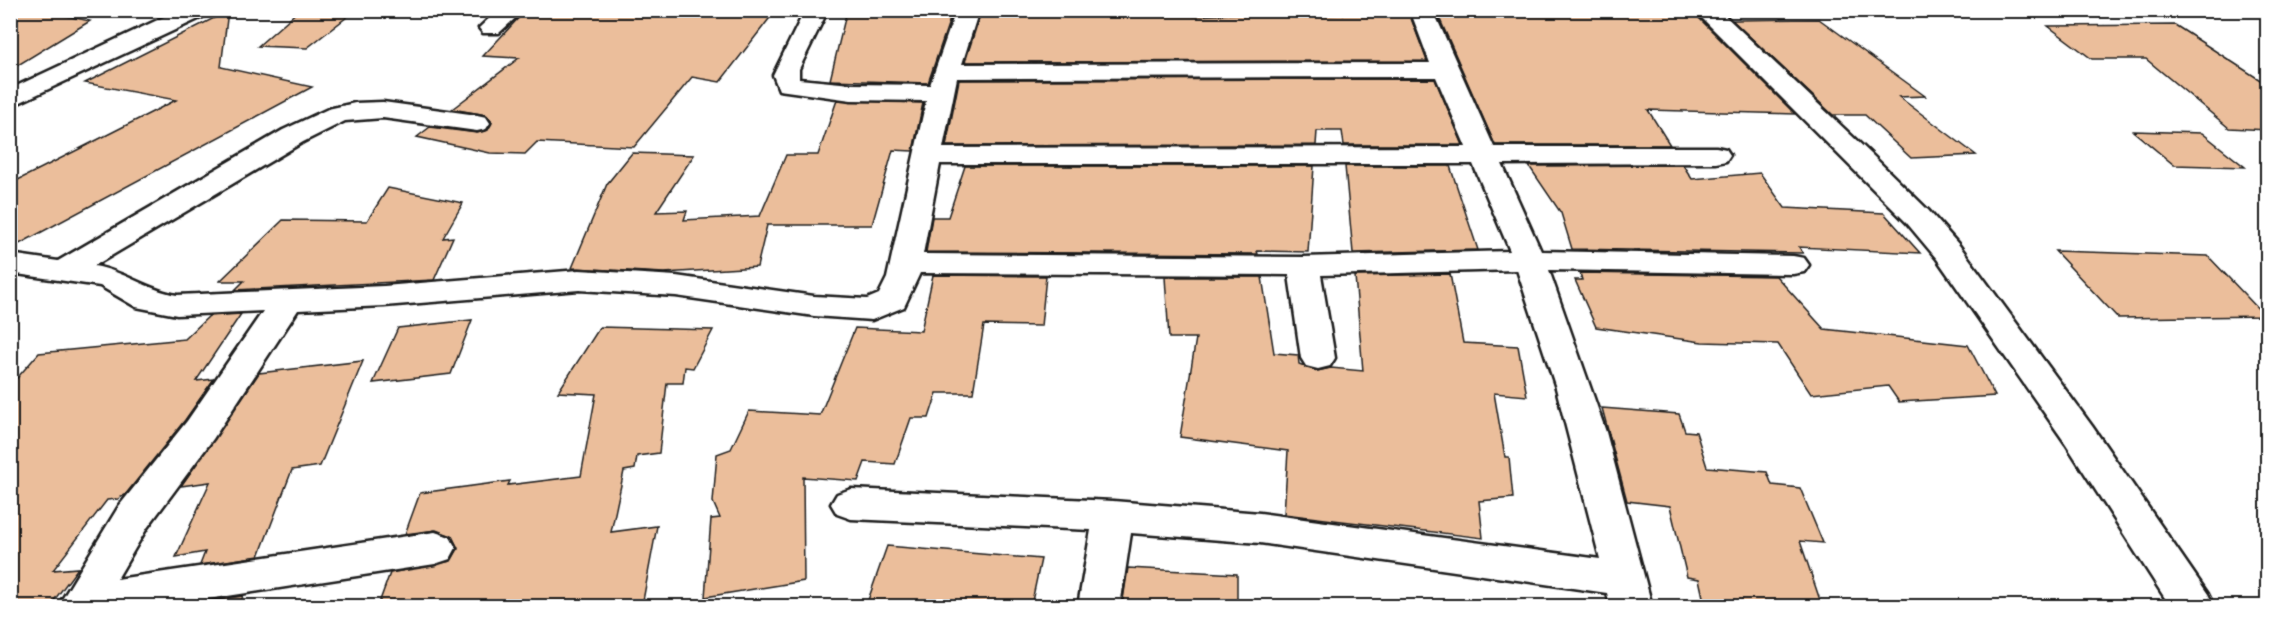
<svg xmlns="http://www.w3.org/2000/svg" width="2278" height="617" viewBox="0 0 2278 617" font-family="'Architects Daughter',sans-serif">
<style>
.building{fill:#ebbe9b;stroke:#1c1c1c;stroke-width:1.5}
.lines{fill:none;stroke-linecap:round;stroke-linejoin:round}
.street-casing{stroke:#1c1c1c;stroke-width:5}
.street{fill:#fff;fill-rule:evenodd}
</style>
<rect width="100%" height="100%" fill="#fff"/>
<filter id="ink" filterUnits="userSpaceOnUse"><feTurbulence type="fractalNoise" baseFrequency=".0167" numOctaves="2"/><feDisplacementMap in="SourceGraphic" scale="12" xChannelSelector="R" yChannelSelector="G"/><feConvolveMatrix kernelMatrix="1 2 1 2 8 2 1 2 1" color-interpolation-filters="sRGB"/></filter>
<g filter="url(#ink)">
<g class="building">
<path d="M 24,10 L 39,10 L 90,21 L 10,70 L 10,16 Z"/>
<path d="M 299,10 L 356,10 L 307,48 L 258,46 Z"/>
<path d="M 526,10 L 776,10 L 720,82 L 692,77 L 634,147 L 537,142 L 525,154 L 490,153 L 417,137 L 430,127 L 477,133 L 488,130 L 492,122 L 486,115 L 452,109 L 519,58 L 483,56 Z"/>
<path d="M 847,10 L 953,10 L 928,83 L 830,80 Z"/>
<path d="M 1362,10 L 1409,13 L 1427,61 L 965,62 L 981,12 L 1193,12 L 1194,16 L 1254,13 L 1304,13 L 1305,16 L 1362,13 Z"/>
<path d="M 228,11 L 221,67 L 312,87 L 10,249 L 10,184 L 176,100 L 85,83 Z"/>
<path d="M 1457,11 L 1692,11 L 1795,114 L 1648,110 L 1670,145 L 1495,145 L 1438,15 L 1459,16 Z"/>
<path d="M 1819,19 L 1925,96 L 1899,97 L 1976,155 L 1911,158 L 1865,115 L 1833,115 L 1732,20 Z"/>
<path d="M 2175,25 L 2268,85 L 2268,130 L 2229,128 L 2146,59 L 2092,59 L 2048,26 Z"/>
<path d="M 1435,79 L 1463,145 L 1344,145 L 1342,131 L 1317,131 L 1316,145 L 946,146 L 959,80 Z"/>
<path d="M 837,100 L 923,103 L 913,151 L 893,150 L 872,225 L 767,225 L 757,267 L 664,273 L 572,268 L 607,184 L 632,153 L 694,155 L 656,212 L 687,211 L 684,220 L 760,216 L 786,155 L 818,155 Z"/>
<path d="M 2133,131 L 2202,133 L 2245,167 L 2174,165 Z"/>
<path d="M 1683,165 L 1692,179 L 1760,173 L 1785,208 L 1884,213 L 1920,253 L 1799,247 L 1803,253 L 1572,249 L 1561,213 L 1529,166 Z"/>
<path d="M 965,166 L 1314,166 L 1308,252 L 1257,251 L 1258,254 L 926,252 L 932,217 L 948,217 Z"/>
<path d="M 1345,166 L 1450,166 L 1478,250 L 1353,253 Z"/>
<path d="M 388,188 L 463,203 L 443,238 L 453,237 L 434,280 L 235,290 L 244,281 L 220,281 L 283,220 L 367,221 Z"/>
<path d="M 2055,251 L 2208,256 L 2265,316 L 2118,318 Z"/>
<path d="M 1580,273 L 1776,276 L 1824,329 L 1968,345 L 1995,396 L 1899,402 L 1888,386 L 1811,394 L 1778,344 L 1702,342 L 1596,327 L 1575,280 L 1582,280 Z"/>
<path d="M 1450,274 L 1463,343 L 1518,346 L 1527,396 L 1494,393 L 1505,457 L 1509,457 L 1513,498 L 1479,501 L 1483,538 L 1284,514 L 1288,451 L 1180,437 L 1196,338 L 1169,338 L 1165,277 L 1262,277 L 1274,353 L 1298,355 L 1299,364 L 1317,371 L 1331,368 L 1363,371 L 1355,276 Z"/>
<path d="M 933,275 L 1046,276 L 1041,326 L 984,325 L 973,393 L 937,393 L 929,418 L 911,418 L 895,464 L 865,462 L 858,481 L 803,477 L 804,581 L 705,597 L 711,519 L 720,518 L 713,502 L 717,454 L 731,449 L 749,411 L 820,415 L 855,328 L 921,331 Z"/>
<path d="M 241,314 L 196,381 L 214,379 L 185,420 L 125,495 L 118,499 L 107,500 L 53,570 L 78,568 L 50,606 L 10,606 L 10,386 L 39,353 L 185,339 L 209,316 Z"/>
<path d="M 472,320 L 451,374 L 373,383 L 398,328 Z"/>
<path d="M 600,327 L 713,330 L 693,368 L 685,367 L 683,383 L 667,383 L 659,453 L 637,456 L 635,469 L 624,471 L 611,532 L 657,526 L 642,606 L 378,606 L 390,573 L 451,561 L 458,549 L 452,536 L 436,530 L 405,534 L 420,493 L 510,481 L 508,485 L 581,476 L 596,394 L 558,392 Z"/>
<path d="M 363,361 L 320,466 L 292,470 L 259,556 L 200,565 L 205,552 L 176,557 L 210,482 L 181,486 L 259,373 Z"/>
<path d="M 1602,408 L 1679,414 L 1685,431 L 1696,432 L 1707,467 L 1767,472 L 1772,485 L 1800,488 L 1823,543 L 1800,541 L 1822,606 L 1705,606 L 1699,579 L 1687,577 L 1670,506 L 1627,501 Z"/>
<path d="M 887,546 L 1041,559 L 1031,606 L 866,606 Z"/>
<path d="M 1128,568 L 1237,574 L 1237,606 L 1122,606 Z"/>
<path d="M 243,596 L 239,606 L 184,606 L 184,605 Z"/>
</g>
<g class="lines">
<defs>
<g id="street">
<path d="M 179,10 L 210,10 L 207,15 L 10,107 L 10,89 Z"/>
<path d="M 498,10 L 524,10 L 499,33 L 483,33 L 479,28 Z"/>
<path d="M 805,10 L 828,10 L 799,69 L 799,79 L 851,84 L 930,85 L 956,10 L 979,10 L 962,64 L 1430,63 L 1410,10 L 1433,10 L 1494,147 L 1716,147 L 1726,149 L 1730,155 L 1726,161 L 1716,163 L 1502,164 L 1541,251 L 1793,256 L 1804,258 L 1809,265 L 1804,272 L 1793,274 L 1549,270 L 1606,432 L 1652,606 L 1610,606 L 1607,593 L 1260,543 L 1131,533 L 1120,606 L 1078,606 L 1091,530 L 851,519 L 837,514 L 831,504 L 837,494 L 851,489 L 1113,501 L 1260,513 L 1600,559 L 1556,388 L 1517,270 L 1321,275 L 1335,358 L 1330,366 L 1318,369 L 1306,366 L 1301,358 L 1289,275 L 920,273 L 904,307 L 872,320 L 814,316 L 676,296 L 579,290 L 384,306 L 298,310 L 213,439 L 147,528 L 117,579 L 435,532 L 450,537 L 456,548 L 450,559 L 435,564 L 163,606 L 58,606 L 119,506 L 187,421 L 263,311 L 177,315 L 136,307 L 100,286 L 10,273 L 10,254 L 58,261 L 283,130 L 328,109 L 355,103 L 383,102 L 477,115 L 486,117 L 490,123 L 486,129 L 477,131 L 383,118 L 345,121 L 303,142 L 94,266 C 124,271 147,290 177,295 L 384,286 L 579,270 L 676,276 L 814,296 L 867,299 L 879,294 L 887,278 L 926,101 L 851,100 L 779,90 L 773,75 ZM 1436,77 L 1466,147 L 943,148 L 957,78 ZM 940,164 L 1473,164 L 1510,251 L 1304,257 L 923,254 Z"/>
<path d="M 1694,10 L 1719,10 L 1871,154 L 1928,210 L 1959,245 L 2092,426 L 2208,594 L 2214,606 L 2170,606 L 2066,444 L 1937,259 L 1906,222 Z"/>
</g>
</defs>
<use href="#street" class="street-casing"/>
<use href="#street" class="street"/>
</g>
</g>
<rect width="2278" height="617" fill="none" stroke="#fff" stroke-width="36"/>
<rect x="18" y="18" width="2242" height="581" fill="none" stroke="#1c1c1c" stroke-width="2" filter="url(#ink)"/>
</svg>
